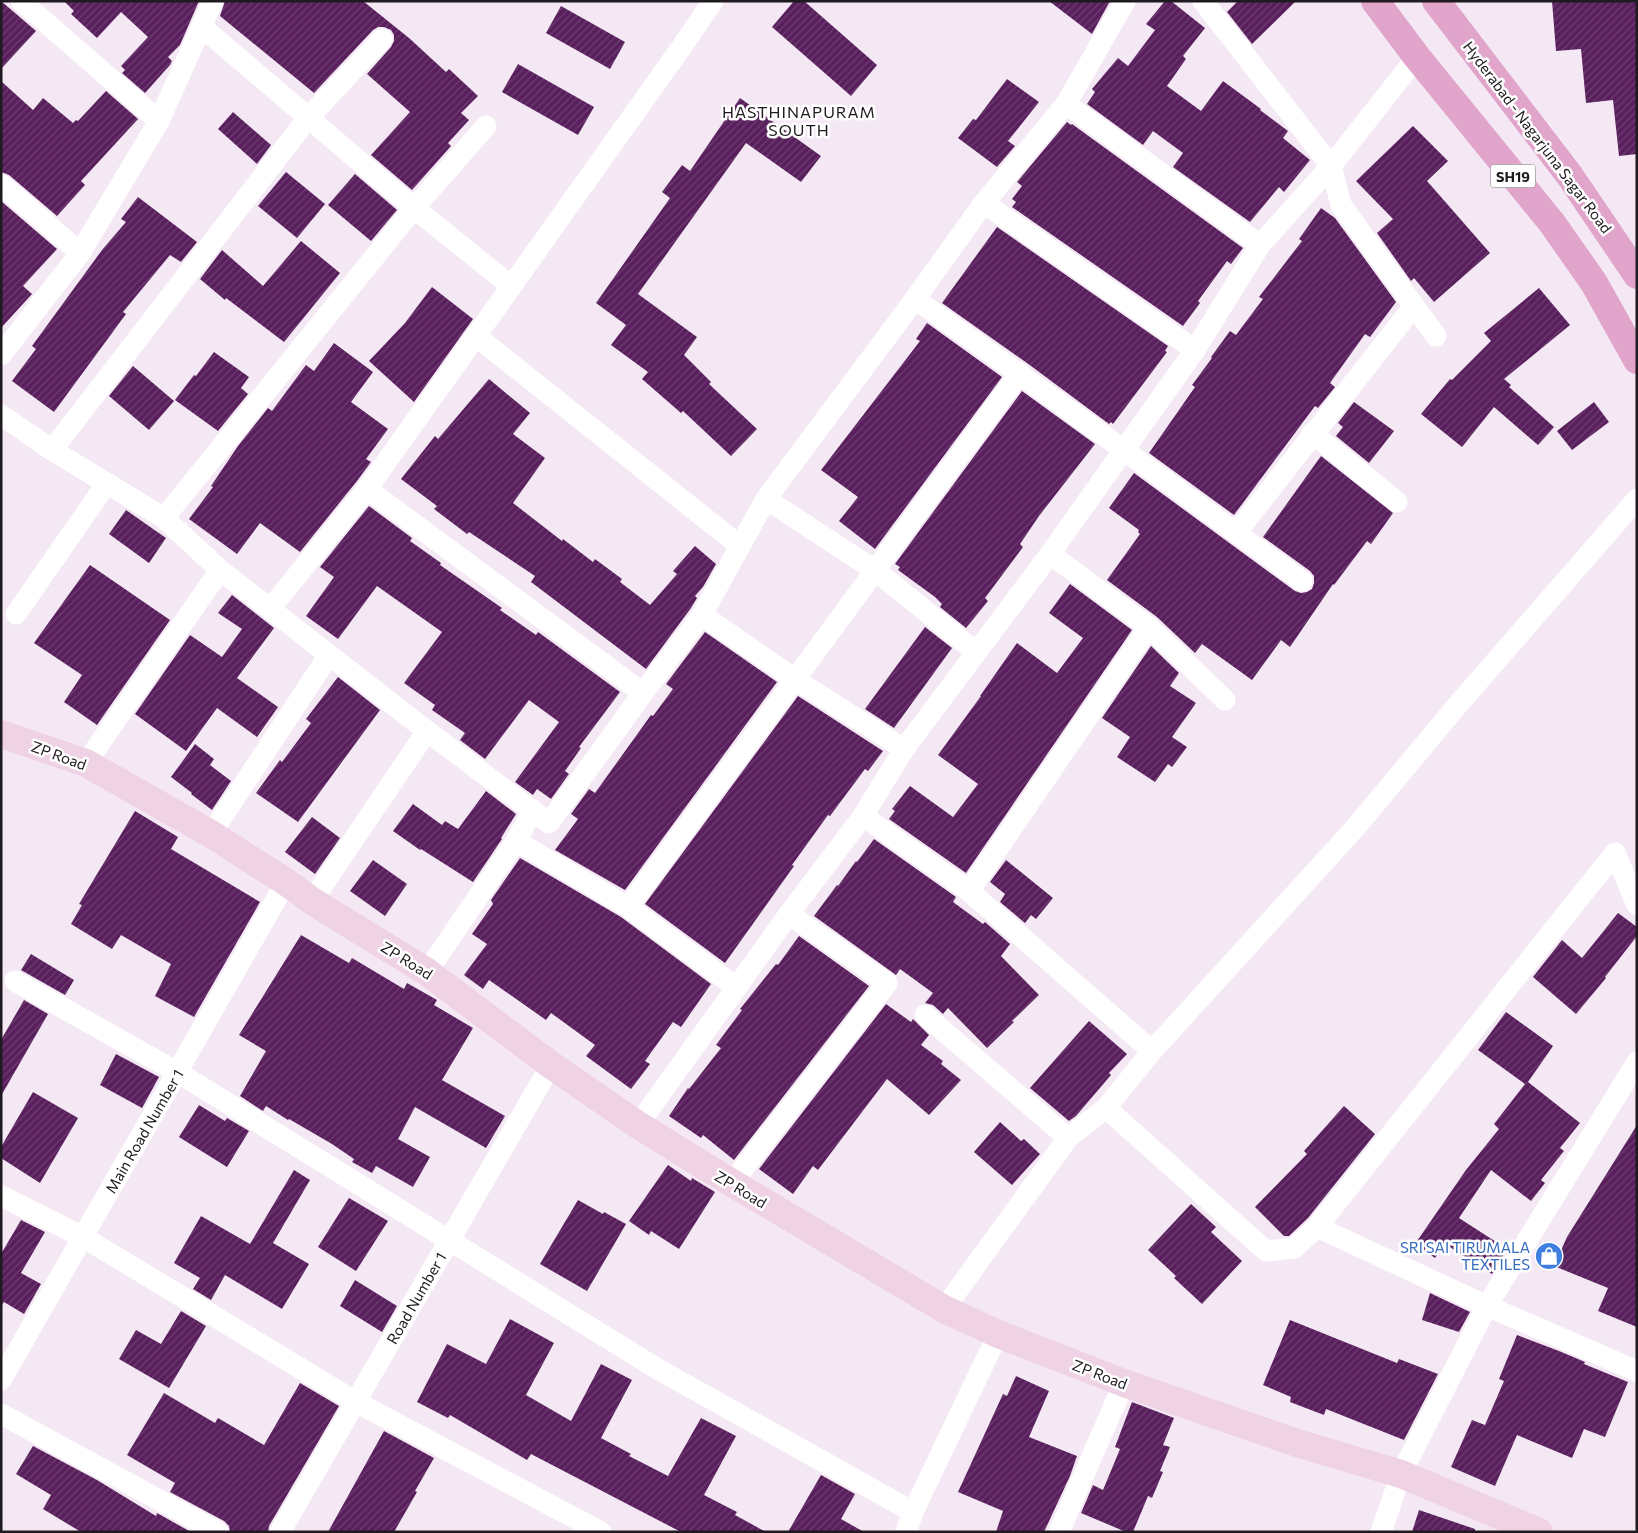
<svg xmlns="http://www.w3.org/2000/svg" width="1638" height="1533" viewBox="0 0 1638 1533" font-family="Commissioner,sans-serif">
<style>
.building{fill:url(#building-hatch)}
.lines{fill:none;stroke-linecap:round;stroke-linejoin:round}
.street{stroke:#fff;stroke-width:21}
.secondary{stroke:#f0d2e5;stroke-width:28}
.primary{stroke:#e1a4cb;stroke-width:28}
.labels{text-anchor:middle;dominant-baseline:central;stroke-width:5;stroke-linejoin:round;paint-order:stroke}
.shield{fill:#fff;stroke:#625f62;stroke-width:1}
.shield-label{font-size:14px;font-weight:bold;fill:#1f1a1f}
.street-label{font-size:15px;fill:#1f1a1f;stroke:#fff}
.shop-label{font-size:15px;fill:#366cbe;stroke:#fff;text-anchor:end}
.neighbourhood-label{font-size:16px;letter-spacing:1px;fill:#1f1a1f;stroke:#fff}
</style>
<defs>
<pattern id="building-hatch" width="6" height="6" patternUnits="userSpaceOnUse" patternTransform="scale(1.25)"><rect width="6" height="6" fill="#591f5d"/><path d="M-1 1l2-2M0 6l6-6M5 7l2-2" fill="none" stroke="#6d3e70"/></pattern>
</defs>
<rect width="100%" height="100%" fill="#f5e8f5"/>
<g class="building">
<path d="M 1,1 L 36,31 L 1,69 Z"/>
<path d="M 64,1 L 199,1 L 180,45 L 168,57 L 172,61 L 170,65 L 145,93 L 122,73 L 125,70 L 121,66 L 148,37 L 121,12 L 97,38 L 71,14 L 74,11 Z"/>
<path d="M 225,1 L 363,1 L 409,38 L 446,72 L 449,69 L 478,96 L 461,113 L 469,120 L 448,143 L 451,146 L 412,190 L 371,155 L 410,112 L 367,74 L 391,47 L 394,41 L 394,35 L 391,30 L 384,27 L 378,27 L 373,30 L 314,93 L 220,16 Z"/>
<path d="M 794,1 L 804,1 L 877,65 L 851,96 L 772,27 Z"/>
<path d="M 1049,1 L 1110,1 L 1092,34 Z"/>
<path d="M 1165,1 L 1171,1 L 1205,28 L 1183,56 L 1186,59 L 1167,86 L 1201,111 L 1223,81 L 1261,109 L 1260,110 L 1288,131 L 1283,138 L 1310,160 L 1284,192 L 1279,187 L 1250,222 L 1173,167 L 1183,153 L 1153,131 L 1143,145 L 1087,104 L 1095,92 L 1092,89 L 1118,58 L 1128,66 L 1155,30 L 1146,24 Z"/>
<path d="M 1238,1 L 1296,1 L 1252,44 L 1227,12 Z"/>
<path d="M 1552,1 L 1637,1 L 1637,154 L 1619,156 L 1613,100 L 1586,103 L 1581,49 L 1556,51 Z"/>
<path d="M 561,6 L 625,42 L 610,69 L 546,33 Z"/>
<path d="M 518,64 L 594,107 L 578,135 L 502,92 Z"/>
<path d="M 1007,79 L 1039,102 L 1008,141 L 1015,146 L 997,167 L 958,138 L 973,119 L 976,120 Z"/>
<path d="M 1,81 L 33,110 L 43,98 L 73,123 L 76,120 L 78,121 L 106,91 L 138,119 L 81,181 L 85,185 L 57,216 L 9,175 L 1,172 Z"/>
<path d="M 740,98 L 821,156 L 801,182 L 746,143 L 638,294 L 697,337 L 684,355 L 711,382 L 709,384 L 757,429 L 731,456 L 683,411 L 681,413 L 642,379 L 648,372 L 611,345 L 626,325 L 596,303 L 670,198 L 662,192 L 682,165 L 690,171 Z"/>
<path d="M 233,112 L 271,145 L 257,164 L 218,129 Z"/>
<path d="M 1067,122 L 1071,125 L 1072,124 L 1243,248 L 1231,264 L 1227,261 L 1198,301 L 1200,303 L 1183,326 L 1012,207 L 1016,202 L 1012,199 L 1022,186 L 1017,182 Z"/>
<path d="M 1413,126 L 1448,161 L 1427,181 L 1490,253 L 1434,302 L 1414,278 L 1411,281 L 1377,233 L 1393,219 L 1356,181 Z"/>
<path d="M 286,172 L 325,204 L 297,238 L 258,206 Z"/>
<path d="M 355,174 L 397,210 L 371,241 L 328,205 Z"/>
<path d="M 138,197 L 197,242 L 181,262 L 170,255 L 123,312 L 126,314 L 54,412 L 12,381 L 36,349 L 32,346 L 102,250 L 126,222 L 121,219 Z"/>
<path d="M 1,201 L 57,249 L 23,286 L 32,294 L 1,328 Z"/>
<path d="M 1321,208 L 1335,218 L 1396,302 L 1370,337 L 1365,334 L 1330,383 L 1335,387 L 1318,408 L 1315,406 L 1234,515 L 1149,453 L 1195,387 L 1192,385 L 1212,358 L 1211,357 L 1230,331 L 1236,335 L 1263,299 L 1259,297 L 1302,241 L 1299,239 Z"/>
<path d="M 997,227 L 1168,346 L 1165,351 L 1167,352 L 1113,424 L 1111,422 L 1109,424 L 1027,363 L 942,303 Z"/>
<path d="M 301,241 L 340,273 L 284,342 L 226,298 L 225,300 L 200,279 L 222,250 L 263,286 Z"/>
<path d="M 432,287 L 473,319 L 414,402 L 369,361 L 405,323 Z"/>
<path d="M 1539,288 L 1570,325 L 1504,379 L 1511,385 L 1509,387 L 1554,427 L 1538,445 L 1494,407 L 1462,447 L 1421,414 L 1450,379 L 1452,380 L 1491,341 L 1484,333 Z"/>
<path d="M 927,323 L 1002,377 L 875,549 L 839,521 L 858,497 L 821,470 L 920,341 L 916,339 Z"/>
<path d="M 334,343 L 373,372 L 351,402 L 388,429 L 366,459 L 371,462 L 357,481 L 300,552 L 260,523 L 237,554 L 189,519 L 213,487 L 211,486 L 238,446 L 268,408 L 272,411 L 306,365 L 314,371 Z"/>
<path d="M 214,352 L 249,377 L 241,388 L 248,394 L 218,431 L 175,400 L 194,375 L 196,376 Z"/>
<path d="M 133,366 L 174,401 L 149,430 L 109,396 Z"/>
<path d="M 489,379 L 530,413 L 513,434 L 545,458 L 513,503 L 562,541 L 563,539 L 593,562 L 595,559 L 622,579 L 620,582 L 650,605 L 677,574 L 673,571 L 695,546 L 716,564 L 703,587 L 695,596 L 697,598 L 691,608 L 646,669 L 531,582 L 535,576 L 469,532 L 467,534 L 434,509 L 437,506 L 401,479 L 435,436 L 438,439 Z"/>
<path d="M 1022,391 L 1095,444 L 1039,516 L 1020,544 L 1023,547 L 985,598 L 988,601 L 966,628 L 940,607 L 942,604 L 935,597 L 898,570 L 900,567 L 895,564 Z"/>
<path d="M 1354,402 L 1394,431 L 1369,463 L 1336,436 L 1343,427 L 1338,423 Z"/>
<path d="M 1594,402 L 1609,422 L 1572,450 L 1557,431 Z"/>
<path d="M 1321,456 L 1393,513 L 1371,544 L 1367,541 L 1334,585 L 1333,584 L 1290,647 L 1281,640 L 1252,680 L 1202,644 L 1195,653 L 1157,617 L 1107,580 L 1140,534 L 1138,532 L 1139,530 L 1109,508 L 1134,473 L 1295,591 L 1301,593 L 1307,592 L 1312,589 L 1314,583 L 1314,576 L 1310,571 L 1263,537 Z"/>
<path d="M 369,506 L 412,538 L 410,541 L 441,563 L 440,565 L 502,608 L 500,610 L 536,635 L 538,632 L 620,692 L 579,747 L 581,748 L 565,771 L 569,774 L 551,799 L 537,789 L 533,795 L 515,782 L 559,722 L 529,700 L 485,759 L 460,740 L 465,733 L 432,710 L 435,705 L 404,683 L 442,632 L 377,586 L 338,639 L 306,616 L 334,577 L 320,567 Z"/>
<path d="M 126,510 L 166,538 L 149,563 L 109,534 Z"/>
<path d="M 90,565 L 170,620 L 97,725 L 64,702 L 82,675 L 34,643 Z"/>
<path d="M 1070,584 L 1132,630 L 966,873 L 889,819 L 895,811 L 892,809 L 910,786 L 953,817 L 978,784 L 938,755 L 981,696 L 980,696 L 1017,643 L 1057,673 L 1083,638 L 1049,613 Z"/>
<path d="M 232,595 L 274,628 L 237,678 L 278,707 L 257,737 L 217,708 L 186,751 L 135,714 L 190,635 L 222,657 L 242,629 L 218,613 Z"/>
<path d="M 925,627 L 952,648 L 894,728 L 865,709 Z"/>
<path d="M 705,632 L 777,682 L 625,890 L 555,850 L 578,819 L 571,814 L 589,789 L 595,793 L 651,715 L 653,716 L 673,689 L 666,684 Z"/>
<path d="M 1151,646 L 1179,673 L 1170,686 L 1196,703 L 1172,737 L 1187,747 L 1172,767 L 1168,764 L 1155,782 L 1117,757 L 1130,737 L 1102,718 Z"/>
<path d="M 338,677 L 380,710 L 298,822 L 256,793 L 280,760 L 282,762 L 311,723 L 306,719 Z"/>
<path d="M 798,696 L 883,751 L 868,771 L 865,769 L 830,816 L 828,815 L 792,865 L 794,866 L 725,963 L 645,904 Z"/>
<path d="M 195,744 L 214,759 L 210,765 L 231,781 L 212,810 L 191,794 L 192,793 L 171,777 Z"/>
<path d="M 486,791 L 516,814 L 501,838 L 502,839 L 473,882 L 421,849 L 420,850 L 393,831 L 413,804 L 442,825 L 445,821 L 458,829 Z"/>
<path d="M 135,811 L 178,837 L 171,849 L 260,902 L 194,1017 L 155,996 L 171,964 L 121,935 L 112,949 L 71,924 L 82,905 L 79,904 Z"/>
<path d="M 312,817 L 340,838 L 315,874 L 285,852 Z"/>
<path d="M 874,839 L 956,897 L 953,902 L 983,924 L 985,922 L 1010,944 L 1001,956 L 1039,995 L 1012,1021 L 1014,1022 L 987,1048 L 948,1008 L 943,1014 L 933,1005 L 925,1003 L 933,993 L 900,969 L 896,975 L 814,916 L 837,885 L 838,886 L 856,861 L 857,862 Z"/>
<path d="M 520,858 L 621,917 L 711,984 L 681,1027 L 673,1022 L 645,1061 L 650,1064 L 631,1089 L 586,1056 L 595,1045 L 551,1013 L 546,1020 L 489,980 L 483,989 L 464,975 L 487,944 L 472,934 L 493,904 L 491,900 Z"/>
<path d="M 373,860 L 407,884 L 385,916 L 350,891 Z"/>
<path d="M 1006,860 L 1053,898 L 1036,919 L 1031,915 L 1025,923 L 1000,902 L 1005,894 L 990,882 Z"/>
<path d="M 1618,913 L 1637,927 L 1637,936 L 1605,977 L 1606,978 L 1576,1014 L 1533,977 L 1562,940 L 1582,958 Z"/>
<path d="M 301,935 L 349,963 L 352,958 L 404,989 L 407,983 L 437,1000 L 434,1005 L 473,1028 L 442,1080 L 505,1116 L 486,1148 L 415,1107 L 398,1139 L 430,1157 L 413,1187 L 376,1166 L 372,1173 L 352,1162 L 354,1159 L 332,1144 L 289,1119 L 288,1120 L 266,1106 L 263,1111 L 240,1096 L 266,1051 L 239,1035 Z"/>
<path d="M 799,936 L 869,986 L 734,1160 L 703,1135 L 701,1138 L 669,1116 L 688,1088 L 689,1089 L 721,1048 L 716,1045 L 742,1010 L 740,1009 L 776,964 L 778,965 Z"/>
<path d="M 31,954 L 74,980 L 65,995 L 21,970 Z"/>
<path d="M 24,1000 L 48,1014 L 1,1096 L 1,1040 Z"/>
<path d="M 886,1004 L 911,1022 L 913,1019 L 929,1035 L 921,1045 L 943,1061 L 941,1064 L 961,1080 L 929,1115 L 887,1079 L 818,1170 L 813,1166 L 793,1194 L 759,1169 Z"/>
<path d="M 1506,1012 L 1553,1046 L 1528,1082 L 1580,1123 L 1560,1148 L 1564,1151 L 1541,1180 L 1545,1183 L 1531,1201 L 1491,1170 L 1459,1218 L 1507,1249 L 1492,1274 L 1445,1244 L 1435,1258 L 1415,1244 L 1466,1170 L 1499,1129 L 1494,1124 L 1525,1084 L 1478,1050 Z"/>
<path d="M 1089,1021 L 1127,1054 L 1109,1073 L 1111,1075 L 1076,1116 L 1069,1121 L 1030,1088 Z"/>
<path d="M 116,1054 L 159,1077 L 142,1108 L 100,1085 Z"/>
<path d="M 33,1092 L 78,1118 L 40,1183 L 1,1158 L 1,1147 Z"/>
<path d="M 199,1105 L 225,1121 L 227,1118 L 249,1131 L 227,1167 L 179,1137 Z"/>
<path d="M 1344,1106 L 1375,1134 L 1308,1218 L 1289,1236 L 1284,1236 L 1255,1207 L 1307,1154 L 1304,1151 Z"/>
<path d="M 1000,1122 L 1021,1141 L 1024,1139 L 1040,1154 L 1012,1185 L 974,1152 Z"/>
<path d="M 1637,1125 L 1637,1327 L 1598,1311 L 1608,1288 L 1554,1266 L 1567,1237 Z"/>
<path d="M 668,1165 L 691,1181 L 692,1178 L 715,1192 L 679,1249 L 651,1231 L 649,1235 L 629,1221 Z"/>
<path d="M 294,1170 L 310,1180 L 273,1243 L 309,1264 L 282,1309 L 225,1275 L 211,1300 L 193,1289 L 200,1278 L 174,1263 L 201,1216 L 250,1244 Z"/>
<path d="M 349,1198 L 388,1221 L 356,1271 L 318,1247 Z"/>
<path d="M 578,1200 L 603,1214 L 604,1212 L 626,1224 L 587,1291 L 540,1264 Z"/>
<path d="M 1191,1204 L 1216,1227 L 1211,1232 L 1242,1261 L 1202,1304 L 1174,1278 L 1176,1276 L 1148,1250 Z"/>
<path d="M 21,1220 L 45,1232 L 21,1273 L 41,1284 L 24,1314 L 4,1302 L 1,1306 L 1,1254 Z"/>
<path d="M 355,1280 L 397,1306 L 382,1332 L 340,1306 Z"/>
<path d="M 1430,1293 L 1470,1312 L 1459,1332 L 1422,1320 Z"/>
<path d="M 181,1311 L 206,1326 L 169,1388 L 119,1359 L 136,1330 L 161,1344 Z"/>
<path d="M 510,1319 L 554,1343 L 526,1395 L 571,1421 L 601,1364 L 632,1380 L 601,1438 L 631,1454 L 629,1456 L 668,1476 L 701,1418 L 736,1436 L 704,1495 L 737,1512 L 735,1515 L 766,1532 L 681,1532 L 531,1454 L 527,1460 L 450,1415 L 448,1418 L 417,1402 L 447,1344 L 486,1364 Z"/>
<path d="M 1290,1320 L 1397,1363 L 1399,1359 L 1438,1374 L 1404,1440 L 1326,1409 L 1324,1415 L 1290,1402 L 1291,1397 L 1263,1385 Z"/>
<path d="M 1517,1335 L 1559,1351 L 1585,1362 L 1584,1364 L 1628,1382 L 1605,1437 L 1584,1429 L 1572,1458 L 1517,1435 L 1495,1486 L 1451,1467 L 1472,1420 L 1485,1425 L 1504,1381 L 1499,1379 Z"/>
<path d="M 1016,1376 L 1049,1391 L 1029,1437 L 1077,1456 L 1070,1476 L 1044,1532 L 996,1532 L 1003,1511 L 958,1492 L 1003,1394 L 1007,1396 Z"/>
<path d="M 300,1383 L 339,1406 L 269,1526 L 268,1532 L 230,1532 L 229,1526 L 224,1521 L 170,1492 L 175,1483 L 127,1455 L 164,1393 L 215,1423 L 218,1418 L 264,1445 Z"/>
<path d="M 1132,1402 L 1174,1418 L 1163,1445 L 1170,1447 L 1160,1471 L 1163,1472 L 1152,1498 L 1148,1496 L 1133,1532 L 1126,1532 L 1081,1513 L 1093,1485 L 1103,1490 L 1120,1449 L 1115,1447 Z"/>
<path d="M 384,1431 L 434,1458 L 415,1491 L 417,1492 L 394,1532 L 328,1532 Z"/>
<path d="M 33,1446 L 97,1480 L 156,1516 L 157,1513 L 191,1532 L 81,1532 L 43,1509 L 51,1495 L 16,1474 Z"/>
<path d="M 821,1475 L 855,1494 L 841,1519 L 864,1532 L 788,1532 Z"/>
<path d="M 1419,1510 L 1475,1529 L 1475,1532 L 1412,1532 Z"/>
</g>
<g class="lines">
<g class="street">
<path d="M 21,1 L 159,121"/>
<path d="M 1203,1 L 1331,166 L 1341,205 L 1414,306"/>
<path d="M 202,27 L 414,208 L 511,286"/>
<path d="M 1066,104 L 1260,245"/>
<path d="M 1,184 L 80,253"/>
<path d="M 984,203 L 1195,350"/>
<path d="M 915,299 C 1045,391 1174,487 1302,581"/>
<path d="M 476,336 L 740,546"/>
<path d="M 1,355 L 80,253 L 159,121 L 213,1"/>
<path d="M 1,415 L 52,450 L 164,518 L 220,570 L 427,731 L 549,823 L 643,693 L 702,615 L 766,499 L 915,299 L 984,203 L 1066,104 L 1125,1"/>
<path d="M 1312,433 L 1397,502"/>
<path d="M 52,450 L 308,118 L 382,39"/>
<path d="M 367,489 L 643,693"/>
<path d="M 766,499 L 876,571 L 976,652"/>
<path d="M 164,518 L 414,208 L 486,126"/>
<path d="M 1236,533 L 1414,306 L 1436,336"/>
<path d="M 1050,554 L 1149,627 L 1225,700"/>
<path d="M 270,609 L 367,489 L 683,45 L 713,1"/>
<path d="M 16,614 L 107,483"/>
<path d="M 702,615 L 796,680 L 904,749"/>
<path d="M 86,763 L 220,570"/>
<path d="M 863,816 L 969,891 L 1152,1051"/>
<path d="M 211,834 L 329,655"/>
<path d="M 516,841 L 628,907 L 736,987"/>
<path d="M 969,891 L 1149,627"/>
<path d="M 312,901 L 427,731"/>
<path d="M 628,907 L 1020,373"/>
<path d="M 427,972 L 516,841 L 533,810"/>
<path d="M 15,981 L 177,1072 L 656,1368 L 913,1512"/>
<path d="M 925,1015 L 1068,1138"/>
<path d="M 1106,1108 L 1266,1251 L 1294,1248 L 1317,1227 L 1615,853 L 1637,905"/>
<path d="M 638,1125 L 789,914 L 863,816 L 904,749 L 1050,554 L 1195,350 L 1260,245 L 1331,166 L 1417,57"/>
<path d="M 732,1183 L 887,983 L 789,914"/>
<path d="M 1,1196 L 83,1237 L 356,1402 L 601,1532"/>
<path d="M 1317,1227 L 1487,1306 L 1637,1371"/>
<path d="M 944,1309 L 1068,1138 L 1106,1108 L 1152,1051 L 1355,828 L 1461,701 L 1637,499"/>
<path d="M 1,1380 L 286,882"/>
<path d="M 1,1414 L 218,1532"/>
<path d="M 280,1532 L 551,1065"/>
<path d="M 906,1532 L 913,1512 L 998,1334"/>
<path d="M 1059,1532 L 1124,1383"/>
<path d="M 1381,1532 L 1401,1474 L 1487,1306 L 1637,1062"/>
</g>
<path class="secondary" d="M 1,734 L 86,763 L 211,834 L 286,882 L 312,901 L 427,972 L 551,1065 L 638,1125 L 732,1183 L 944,1309 L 998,1334 L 1124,1383 L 1297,1443 L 1401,1474 L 1539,1532"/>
<g class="primary">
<path d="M 1375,1 L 1417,57 L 1552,223 L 1594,283 L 1637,360"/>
<path d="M 1436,1 L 1570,176 L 1637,275"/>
</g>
</g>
<defs>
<symbol id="shop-disc" viewBox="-11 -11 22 22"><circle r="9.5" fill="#3f7fe0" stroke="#fff"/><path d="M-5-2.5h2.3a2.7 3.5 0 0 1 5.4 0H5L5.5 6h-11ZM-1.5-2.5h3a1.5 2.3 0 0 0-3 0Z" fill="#fff"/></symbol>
</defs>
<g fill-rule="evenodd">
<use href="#shop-disc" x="1533" y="1240" width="32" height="32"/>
</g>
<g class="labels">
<rect class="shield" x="1490.5" y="164.5" width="45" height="23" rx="4"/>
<g class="shield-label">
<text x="1513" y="176">SH19</text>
</g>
<g class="street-label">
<text transform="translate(1538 137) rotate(53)">Hyderabad - Nagarjuna Sagar Road</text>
<text transform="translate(59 755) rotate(20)">ZP Road</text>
<text transform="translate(407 960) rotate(32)">ZP Road</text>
<text transform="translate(144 1131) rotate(-60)">Main Road Number 1</text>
<text transform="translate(741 1189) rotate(31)">ZP Road</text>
<text transform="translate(416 1298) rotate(-60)">Road Number 1</text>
<text transform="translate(1100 1374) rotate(21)">ZP Road</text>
</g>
<g class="shop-label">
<text x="1530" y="1247">SRI SAI TIRUMALA<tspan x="1530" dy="17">TEXTILES</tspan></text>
</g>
<g class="neighbourhood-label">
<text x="799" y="111">HASTHINAPURAM<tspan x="799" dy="18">SOUTH</tspan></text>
</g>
</g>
<rect width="1638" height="1533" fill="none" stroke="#1f1a1f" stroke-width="5"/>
</svg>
